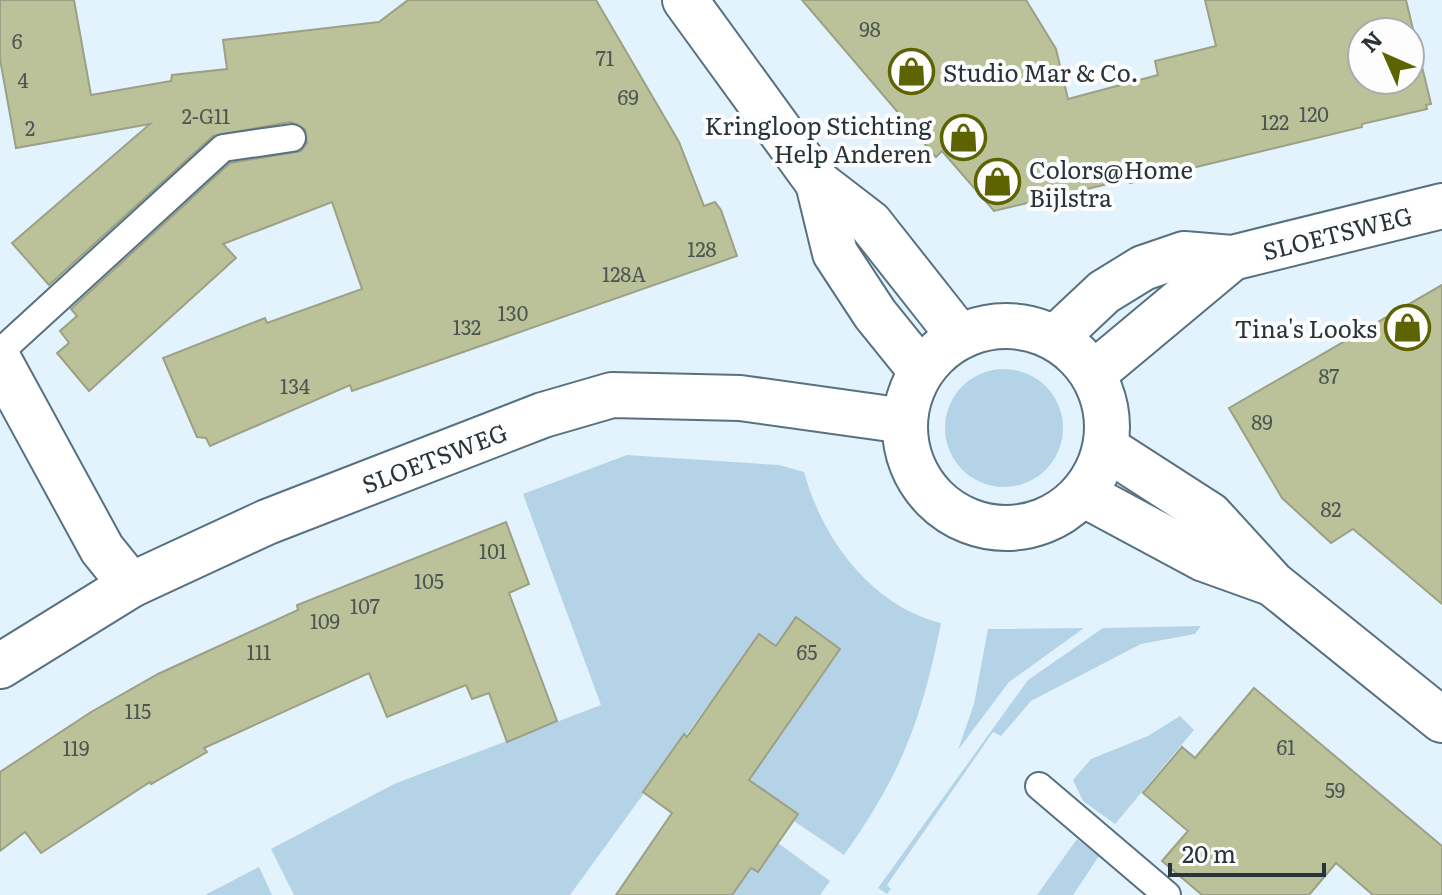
<svg xmlns="http://www.w3.org/2000/svg" width="1442" height="895" viewBox="0 0 1442 895" font-family="Literata,serif">
<style>
.green{fill:#b5d3e7}
.building{fill:#bbc198;stroke:#9ca084;stroke-width:2;fill-rule:evenodd}
.lines{fill:none;stroke-linecap:round;stroke-linejoin:round}
.lane-casing{stroke:#587180;stroke-width:30}
.street-casing{stroke:#587180;stroke-width:48}
.secondary-casing{stroke:#587180;stroke-width:48}
.primary-casing{stroke:#587180;stroke-width:48}
.lane{stroke:#fff;stroke-width:26}
.street{stroke:#fff;stroke-width:44}
.secondary{stroke:#fff;stroke-width:44}
.primary{stroke:#fff;stroke-width:44}
.labels{text-anchor:middle;dominant-baseline:central;stroke-width:8;stroke-linejoin:round;paint-order:stroke}
.number-label{font-size:20px;fill:#4d5652}
.poi-label{font-size:24px;fill:#28333a;stroke:#fdfdfd;text-anchor:start}
.street-label{font-size:24px;fill:#28333a;stroke:#fdfdfd}
</style>
<rect width="100%" height="100%" fill="#e2f3fe"/>
<g class="green">
<circle cx="1004" cy="428" r="59"/>
<path d="M 627,455 L 779,465 L 804,472 C 822,538 871,606 941,623 C 922,719 901,775 844,855 L 794,821 L 798,814 L 749,780 L 840,649 L 796,617 L 776,646 L 759,635 L 570,895 L 294,895 L 271,849 L 394,784 L 601,705 L 523,494 Z"/>
<path d="M 1201,626 L 1195,634 L 1141,644 L 1031,701 L 1001,736 L 993,732 L 887,885 L 891,889 L 887,894 L 878,888 L 1028,680 L 1103,628 Z"/>
<path d="M 1084,628 L 1009,682 L 958,750 L 974,704 L 988,629 Z"/>
<path d="M 1180,716 L 1194,730 L 1115,824 L 1083,801 L 1073,780 L 1091,759 L 1148,736 Z"/>
<path d="M 1077,839 L 1099,856 L 1073,895 L 1037,895 Z"/>
<path d="M 778,843 L 830,881 L 820,895 L 732,895 L 751,868 L 758,872 Z"/>
<path d="M 259,867 L 272,895 L 205,895 Z"/>
</g>
<g class="building">
<path d="M 0,0 L 74,0 L 91,95 L 171,81 L 172,75 L 227,69 L 223,40 L 379,22 L 408,0 L 596,0 L 679,142 L 704,206 L 715,202 L 721,210 L 737,256 L 352,391 L 350,385 L 210,446 L 206,438 L 197,437 L 163,358 L 265,318 L 267,323 L 362,289 L 332,202 L 223,244 L 236,258 L 89,391 L 57,353 L 69,343 L 60,331 L 77,316 L 71,309 L 230,163 L 301,151 L 307,143 L 305,129 L 290,122 L 213,136 L 49,285 L 12,243 L 150,124 L 16,148 L 0,59 Z"/>
<path d="M 802,0 L 1026,0 L 1056,49 L 1068,99 L 1158,75 L 1155,61 L 1216,46 L 1205,0 L 1406,0 L 1431,104 L 1426,105 L 1427,109 L 1362,124 L 1362,127 L 1130,183 L 1129,179 L 994,211 L 942,151 L 936,157 ZM 1362,32 L 1410,32 L 1410,80 L 1362,80 Z"/>
<path d="M 1442,285 L 1442,604 L 1353,529 L 1331,543 L 1282,498 L 1229,408 Z"/>
<path d="M 506,522 L 529,584 L 509,593 L 557,721 L 507,742 L 489,693 L 472,699 L 466,685 L 387,717 L 369,673 L 204,748 L 207,752 L 151,784 L 150,782 L 41,853 L 25,832 L 0,851 L 0,772 L 91,712 L 158,674 L 298,610 L 297,605 Z"/>
<path d="M 796,617 L 840,649 L 749,780 L 798,814 L 758,872 L 751,868 L 732,895 L 616,895 L 672,813 L 643,792 L 684,734 L 687,737 L 759,634 L 776,646 Z"/>
<path d="M 1254,688 L 1442,846 L 1442,895 L 1373,895 L 1336,863 L 1309,895 L 1202,895 L 1162,861 L 1188,831 L 1143,793 L 1182,747 L 1195,758 Z"/>
</g>
<g class="lines">
<defs>
<g id="lane">
<path d="M 0,352 L 223,148 L 292,138"/>
<path d="M 1039,786 L 1167,895"/>
</g>
<path id="street" d="M 0,362 L 102,549 L 131,585"/>
<g id="secondary">
<path d="M 685,0 L 818,183 L 870,223 L 960,337"/>
<path d="M 818,183 L 835,253 L 875,314 L 921,371"/>
</g>
<g id="primary">
<circle cx="1006" cy="427" r="101"/>
<path d="M 1055,338 L 1104,292 L 1143,268 L 1184,254 L 1232,258 L 1442,206"/>
<path d="M 1093,374 L 1232,258"/>
<path d="M 1106,448 L 1210,515 L 1273,584 L 1442,720"/>
<path d="M 1083,494 L 1204,559 L 1268,582"/>
<path d="M 0,666 L 131,585 L 267,522 L 543,415 L 612,395 L 740,398 L 905,421"/>
</g>
</defs>
<use href="#lane" class="lane-casing"/>
<use href="#street" class="street-casing"/>
<use href="#secondary" class="secondary-casing"/>
<use href="#primary" class="primary-casing"/>
<use href="#lane" class="lane"/>
<use href="#street" class="street"/>
<use href="#secondary" class="secondary"/>
<use href="#primary" class="primary"/>
</g>
<defs>
<symbol id="shop-ring" viewBox="-11 -11 22 22"><circle r="9.5" fill="#fdfdfd" stroke="#5c6300" stroke-width="1.5"/><path d="M-5-2.5h2.3a2.7 3.5 0 0 1 5.4 0H5L5.5 6h-11ZM-1.5-2.5h3a1.5 2.3 0 0 0-3 0Z" fill="#5c6300"/></symbol>
</defs>
<g fill-rule="evenodd">
<use href="#shop-ring" x="886" y="46" width="51" height="51"/>
<use href="#shop-ring" x="938" y="112" width="51" height="51"/>
<use href="#shop-ring" x="972" y="156" width="51" height="51"/>
<use href="#shop-ring" x="1382" y="302" width="51" height="51"/>
</g>
<g class="labels">
<g class="number-label">
<text x="870" y="28">98</text>
<text x="17" y="40">6</text>
<text x="605" y="57">71</text>
<text x="23" y="79">4</text>
<text x="628" y="96">69</text>
<text x="1314" y="113">120</text>
<text x="206" y="115">2-G11</text>
<text x="1275" y="121">122</text>
<text x="30" y="127">2</text>
<text x="702" y="248">128</text>
<text x="624" y="273">128A</text>
<text x="513" y="312">130</text>
<text x="467" y="326">132</text>
<text x="1329" y="375">87</text>
<text x="295" y="385">134</text>
<text x="1262" y="421">89</text>
<text x="1331" y="508">82</text>
<text x="493" y="550">101</text>
<text x="429" y="580">105</text>
<text x="365" y="605">107</text>
<text x="325" y="620">109</text>
<text x="259" y="651">111</text>
<text x="807" y="651">65</text>
<text x="138" y="710">115</text>
<text x="1286" y="746">61</text>
<text x="76" y="747">119</text>
<text x="1335" y="789">59</text>
</g>
<g class="poi-label">
<text x="943" y="71">Studio Mar &amp; Co.</text>
<text x="932" y="124" text-anchor="end">Kringloop Stichting<tspan x="932" dy="28">Help Anderen</tspan></text>
<text x="1029" y="168">Colors@Home<tspan x="1029" dy="28">Bijlstra</tspan></text>
<text x="1377" y="327" text-anchor="end">Tina's Looks</text>
</g>
<g class="street-label">
<text transform="translate(1337 232) rotate(-14)">SLOETSWEG</text>
<text transform="translate(434 457) rotate(-21)">SLOETSWEG</text>
</g>
</g>
<g transform="translate(1386 56) rotate(315)"><circle r="38" fill="#fdfdfd" stroke="#a8acaf" stroke-width="2"/>
<path d="M0-6L14 30L0 20L-14 30Z" fill="#5c6300"/>
<text y="-12" font-size="22" font-weight="bold" text-anchor="middle" fill="#28333a">N</text>
</g>
<path d="M1170 863v12h154v-12" fill="none" stroke="#28333a" stroke-width="4"/>
<text x="1182" y="863" font-size="24" fill="#28333a" stroke="#fdfdfd" stroke-width="6" paint-order="stroke">20 m</text>
</svg>
